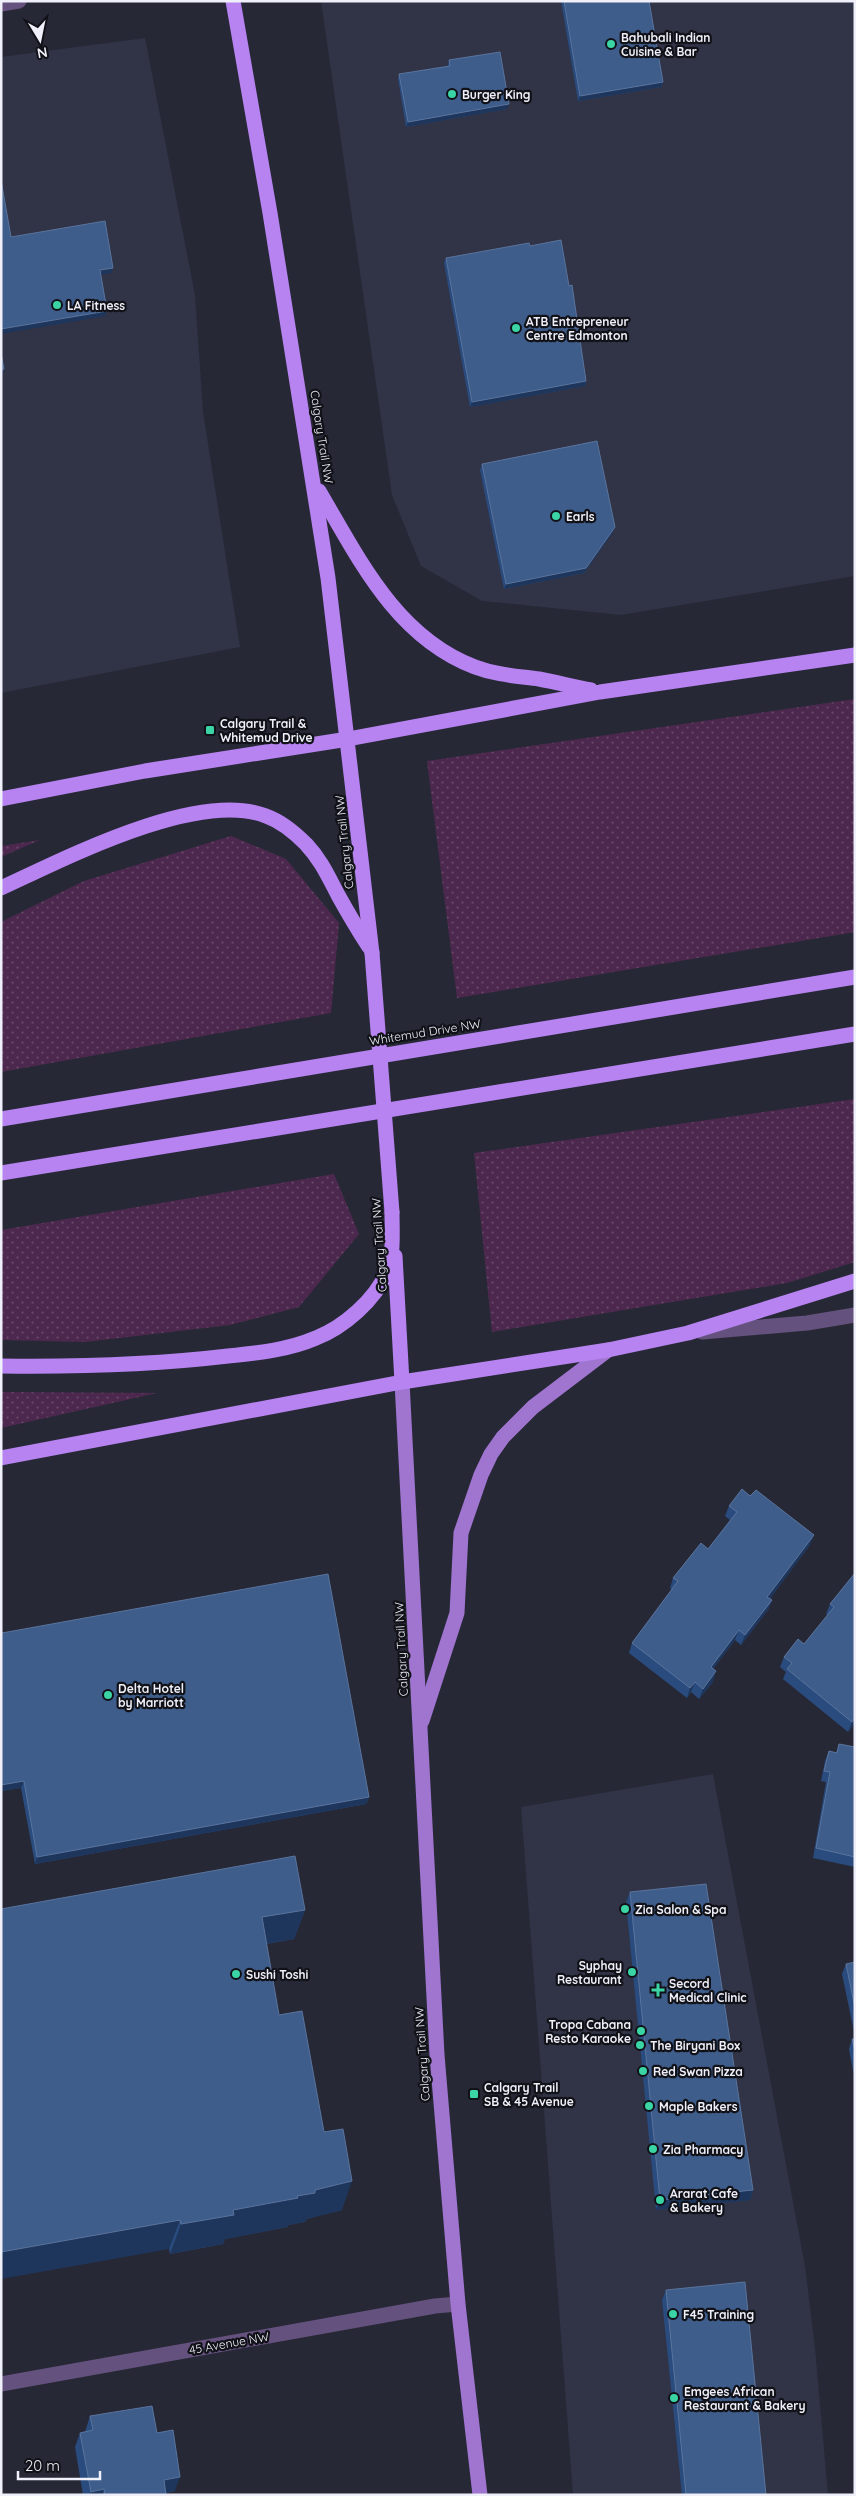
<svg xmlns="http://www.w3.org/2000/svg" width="856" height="2496" viewBox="0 0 856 2496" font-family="Quicksand,sans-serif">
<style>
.built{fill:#313346}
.grass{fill:url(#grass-dots)}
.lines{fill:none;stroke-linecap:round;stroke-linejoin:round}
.minor{stroke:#64517d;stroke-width:15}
.major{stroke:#9f75d0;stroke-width:15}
.highway{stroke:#b683f1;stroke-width:15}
.highway-bridge{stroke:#b683f1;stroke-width:15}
.wall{fill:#294b7e}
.shaded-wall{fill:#1f365c}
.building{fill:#3e5d8b;stroke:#5a749d}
.poi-dot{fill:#3bd4a4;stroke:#111118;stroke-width:2}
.labels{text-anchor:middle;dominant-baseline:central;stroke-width:4.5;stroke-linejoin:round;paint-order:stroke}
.poi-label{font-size:12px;font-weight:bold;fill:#eff0f9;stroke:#111118;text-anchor:start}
.street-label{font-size:12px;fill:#eff0f9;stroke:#111118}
</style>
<defs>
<pattern id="grass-dots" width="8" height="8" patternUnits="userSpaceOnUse" patternTransform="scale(1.25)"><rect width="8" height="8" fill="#4d284e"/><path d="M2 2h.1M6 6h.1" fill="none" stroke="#674868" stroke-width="1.8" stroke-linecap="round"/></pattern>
</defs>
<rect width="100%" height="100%" fill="#272836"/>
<g class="built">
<path d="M 321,1 L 855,1 L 855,576 L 621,615 L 482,601 L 421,566 L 392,495 Z"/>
<path d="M 145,38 L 195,295 L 203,412 L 240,647 L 1,693 L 1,57 Z"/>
<path d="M 713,1774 L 805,2266 L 815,2348 L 828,2495 L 573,2495 L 521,1807 Z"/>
</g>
<g class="grass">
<path d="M 855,699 L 855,932 L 457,998 L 427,761 Z"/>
<path d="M 231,836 L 286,859 L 339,923 L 331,1013 L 1,1072 L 1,922 L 84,881 Z"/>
<path d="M 40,840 L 1,857 L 1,846 Z"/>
<path d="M 855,1099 L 855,1262 L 787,1283 L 492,1332 L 474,1153 Z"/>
<path d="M 334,1174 L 359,1234 L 299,1307 L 230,1325 L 85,1342 L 1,1340 L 1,1230 Z"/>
<path d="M 1,1392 L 157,1393 L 1,1428 Z"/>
</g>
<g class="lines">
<g class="minor">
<path d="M 1,4 L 19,1"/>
<path d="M 702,1332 L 807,1323 L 855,1315"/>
<path d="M 1,2384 L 435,2306 L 458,2304"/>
</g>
<g class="major">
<path d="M 402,1382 L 437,2055 L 458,2304 L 480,2495"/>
<path d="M 422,1721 L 457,1613 L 461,1533 L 481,1475 L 491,1454 L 503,1437 L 533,1407 L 608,1350"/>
</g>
<g class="highway">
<path d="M 233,1 L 270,213 L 328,578 L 372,953"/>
<path d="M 319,491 C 359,559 396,637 475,667 C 496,675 517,676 539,679 C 556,682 574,687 591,690"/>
<path d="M 1,799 L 145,771 L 348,739 L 600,692 L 855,655"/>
<path d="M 1,888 C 64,859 198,789 266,816 C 280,821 295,833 306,844 C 321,860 328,876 338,895 C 348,913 358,930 369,947"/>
<path d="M 1,1119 L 855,977"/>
<path d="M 1,1173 L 855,1034"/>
<path d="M 395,1256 L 402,1382"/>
<path d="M 1,1366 C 77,1367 152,1365 228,1356 C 258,1353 288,1350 316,1338 C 344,1327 375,1300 387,1272 C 394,1255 392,1231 392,1212"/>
<path d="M 1,1458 L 402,1382 L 608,1350 L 688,1333 L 855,1281"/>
</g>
<path class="highway-bridge" d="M 372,953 L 392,1212"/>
</g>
<g class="wall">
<path d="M 561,1 L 649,1 L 663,82 L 661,87 L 578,101 Z"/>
<path d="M 449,60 L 507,109 L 406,127 L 398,79 L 399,74 L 448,66 Z"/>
<path d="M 530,246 L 586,381 L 585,386 L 470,407 L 444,263 L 446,258 Z"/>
<path d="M 482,464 L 613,532 L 584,573 L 504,589 L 480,470 Z"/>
<path d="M 729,1506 L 810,1545 L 770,1598 L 772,1600 L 768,1610 L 741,1645 L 735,1640 L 713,1669 L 713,1682 L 699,1699 L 691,1692 L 687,1698 L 629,1653 L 632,1643 L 672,1590 L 670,1588 L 673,1578 L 708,1549 L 730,1520 L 725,1516 Z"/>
<path d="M 855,1573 L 855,1723 L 848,1732 L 783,1679 L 786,1672 L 780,1667 L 784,1657 L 804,1644 L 828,1615 L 826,1614 L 830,1604 Z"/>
<path d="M 1,1631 L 2,1633 L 369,1797 L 366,1804 L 35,1864 L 21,1788 L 1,1791 Z"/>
<path d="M 839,1744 L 855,1747 L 855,1867 L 813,1858 L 826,1782 L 821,1781 L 825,1761 L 829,1751 L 836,1753 Z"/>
<path d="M 630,1892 L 753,2190 L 750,2200 L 656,2210 L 626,1902 Z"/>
<path d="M 1,1909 L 305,1910 L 294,1939 L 266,1944 L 279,2015 L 324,2132 L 342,2210 L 306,2219 L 305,2222 L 288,2225 L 287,2227 L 225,2239 L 223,2244 L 170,2254 L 169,2249 Z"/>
<path d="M 855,1962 L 855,2036 L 842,1974 L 846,1964 Z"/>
<path d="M 852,2039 L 855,2039 L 855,2081 L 849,2049 Z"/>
<path d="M 666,2290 L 766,2495 L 682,2495 L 662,2300 Z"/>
<path d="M 90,2416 L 157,2433 L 175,2491 L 166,2493 L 166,2495 L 83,2495 L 75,2447 L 80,2433 L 85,2432 Z"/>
</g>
<g class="shaded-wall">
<path d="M 663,82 L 661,87 L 578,101 L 580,96 Z"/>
<path d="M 509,104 L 507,109 L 406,127 L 408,122 Z"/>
<path d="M 113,268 L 111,273 L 98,276 L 100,270 Z"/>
<path d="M 107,311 L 105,316 L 1,334 L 1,329 Z"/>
<path d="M 4,369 L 2,374 L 1,374 L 1,370 Z"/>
<path d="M 586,381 L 585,386 L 470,407 L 472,402 Z"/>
<path d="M 615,527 L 613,532 L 584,573 L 504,589 L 506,584 Z"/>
<path d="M 814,1535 L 810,1545 L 764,1607 L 767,1597 Z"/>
<path d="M 772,1600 L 768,1610 L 741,1645 L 745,1635 Z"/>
<path d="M 739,1630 L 735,1640 L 707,1677 L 711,1667 Z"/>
<path d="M 716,1671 L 713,1682 L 699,1699 L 703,1689 Z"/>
<path d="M 695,1682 L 691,1692 L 687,1698 L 690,1688 Z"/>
<path d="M 855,1718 L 855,1723 L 848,1732 L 852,1722 Z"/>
<path d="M 24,1781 L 21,1788 L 1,1791 L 1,1785 Z"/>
<path d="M 369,1797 L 366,1804 L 35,1864 L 37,1857 Z"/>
<path d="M 305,1910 L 294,1939 L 251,1946 L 262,1917 Z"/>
<path d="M 352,2181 L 342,2210 L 306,2219 L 305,2222 L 288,2225 L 287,2227 L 225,2239 L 223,2244 L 170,2254 L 181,2224 L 233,2210 L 297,2196 L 315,2190 Z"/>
<path d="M 753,2190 L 750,2200 L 656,2210 L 660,2200 Z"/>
<path d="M 180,2220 L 169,2249 L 1,2279 L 1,2252 Z"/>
<path d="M 180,2477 L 175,2491 L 158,2494 L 164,2480 Z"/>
<path d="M 104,2489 L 102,2495 L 89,2495 L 91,2492 Z"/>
</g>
<g class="building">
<path d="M 564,1 L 649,1 L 663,82 L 580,96 Z"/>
<path d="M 500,52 L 509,104 L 408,122 L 399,74 L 450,66 L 449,60 Z"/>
<path d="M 1,180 L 11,237 L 105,221 L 113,268 L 100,270 L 107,311 L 1,329 Z"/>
<path d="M 561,240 L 569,286 L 572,285 L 586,381 L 472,402 L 446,258 L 529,243 L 530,246 Z"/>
<path d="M 1,353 L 4,369 L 1,370 Z"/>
<path d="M 597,441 L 615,527 L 586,568 L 506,584 L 482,464 Z"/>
<path d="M 742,1489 L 750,1496 L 756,1490 L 814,1535 L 767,1597 L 772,1600 L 745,1635 L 739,1630 L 711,1667 L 716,1671 L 703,1689 L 695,1682 L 690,1688 L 632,1643 L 678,1581 L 673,1578 L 701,1543 L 708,1549 L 737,1512 L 729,1506 Z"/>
<path d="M 855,1573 L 855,1718 L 852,1722 L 787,1669 L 792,1663 L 784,1657 L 798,1639 L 804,1644 L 834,1607 L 830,1604 Z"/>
<path d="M 328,1574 L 369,1797 L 37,1857 L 24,1781 L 1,1785 L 1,1631 L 2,1633 Z"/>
<path d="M 839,1744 L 855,1747 L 855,1857 L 816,1848 L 830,1772 L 824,1771 L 829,1751 L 837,1753 Z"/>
<path d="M 295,1856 L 305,1910 L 262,1917 L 279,2015 L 302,2011 L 324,2132 L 343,2129 L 352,2181 L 315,2190 L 315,2193 L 297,2196 L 298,2198 L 233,2210 L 234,2215 L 181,2224 L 180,2220 L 1,2252 L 1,1909 Z"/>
<path d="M 706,1884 L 753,2190 L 660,2200 L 630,1892 Z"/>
<path d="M 855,1962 L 855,2008 L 846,1964 Z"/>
<path d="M 852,2039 L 855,2039 L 855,2051 Z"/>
<path d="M 745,2282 L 766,2495 L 686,2495 L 666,2290 Z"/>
<path d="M 152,2406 L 157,2433 L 173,2430 L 180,2477 L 164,2480 L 166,2495 L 105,2495 L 104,2489 L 91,2492 L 80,2433 L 93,2430 L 90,2416 Z"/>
</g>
<g class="poi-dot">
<circle cx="611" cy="44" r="5"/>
<circle cx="452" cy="94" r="5"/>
<circle cx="57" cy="305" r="5"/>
<circle cx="516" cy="328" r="5"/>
<circle cx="556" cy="516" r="5"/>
<rect x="205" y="725" width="10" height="10" rx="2.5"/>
<circle cx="108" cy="1695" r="5"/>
<circle cx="625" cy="1909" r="5"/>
<circle cx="632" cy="1972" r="5"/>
<circle cx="236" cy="1974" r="5"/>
<path d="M655.5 1982.5h5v5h5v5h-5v5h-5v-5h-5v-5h5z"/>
<circle cx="641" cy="2031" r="5"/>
<circle cx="640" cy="2045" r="5"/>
<circle cx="643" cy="2071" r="5"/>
<rect x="469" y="2089" width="10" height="10" rx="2.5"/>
<circle cx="649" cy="2106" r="5"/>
<circle cx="653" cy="2149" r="5"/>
<circle cx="660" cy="2200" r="5"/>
<circle cx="673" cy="2314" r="5"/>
<circle cx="674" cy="2398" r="5"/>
</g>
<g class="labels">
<g class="poi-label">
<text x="621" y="37">Bahubali Indian<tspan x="621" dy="14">Cuisine &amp; Bar</tspan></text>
<text x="462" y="94">Burger King</text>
<text x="67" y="305">LA Fitness</text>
<text x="526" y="321">ATB Entrepreneur<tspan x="526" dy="14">Centre Edmonton</tspan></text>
<text x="566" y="516">Earls</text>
<text x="220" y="723">Calgary Trail &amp;<tspan x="220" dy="14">Whitemud Drive</tspan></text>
<text x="118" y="1688">Delta Hotel<tspan x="118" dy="14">by Marriott</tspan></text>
<text x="635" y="1909">Zia Salon &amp; Spa</text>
<text x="622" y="1965" text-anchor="end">Syphay<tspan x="622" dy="14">Restaurant</tspan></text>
<text x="246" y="1974">Sushi Toshi</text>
<text x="669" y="1983">Secord<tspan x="669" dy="14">Medical Clinic</tspan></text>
<text x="631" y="2024" text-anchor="end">Tropa Cabana<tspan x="631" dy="14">Resto Karaoke</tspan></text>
<text x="650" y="2045">The Biryani Box</text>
<text x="653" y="2071">Red Swan Pizza</text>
<text x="484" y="2087">Calgary Trail<tspan x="484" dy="14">SB &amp; 45 Avenue</tspan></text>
<text x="659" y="2106">Maple Bakers</text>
<text x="663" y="2149">Zia Pharmacy</text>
<text x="670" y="2193">Ararat Cafe<tspan x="670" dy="14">&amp; Bakery</tspan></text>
<text x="683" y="2314">F45 Training</text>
<text x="684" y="2391">Emgees African<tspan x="684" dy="14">Restaurant &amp; Bakery</tspan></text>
</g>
<g class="street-label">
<text transform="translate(322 437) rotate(81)">Calgary Trail NW</text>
<text transform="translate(344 842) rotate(-96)">Calgary Trail NW</text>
<text transform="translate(425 1032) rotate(-9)">Whitemud Drive NW</text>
<text transform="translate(379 1245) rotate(-94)">Calgary Trail NW</text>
<text transform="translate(401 1649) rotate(-93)">Calgary Trail NW</text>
<text transform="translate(422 2054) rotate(-94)">Calgary Trail NW</text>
<text transform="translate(229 2343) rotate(-10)">45 Avenue NW</text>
</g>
</g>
<rect width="856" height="2496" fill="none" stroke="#eff0f9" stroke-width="5"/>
<g transform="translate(40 40) rotate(170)" stroke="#111118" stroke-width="4" paint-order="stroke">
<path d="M0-4L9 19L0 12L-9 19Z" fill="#eff0f9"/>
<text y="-8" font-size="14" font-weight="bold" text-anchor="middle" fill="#eff0f9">N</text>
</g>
<path d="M18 2471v8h82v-8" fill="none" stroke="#eff0f9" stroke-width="2.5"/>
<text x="25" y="2471" font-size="15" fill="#eff0f9" stroke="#111118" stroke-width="4" paint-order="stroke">20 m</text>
</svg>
